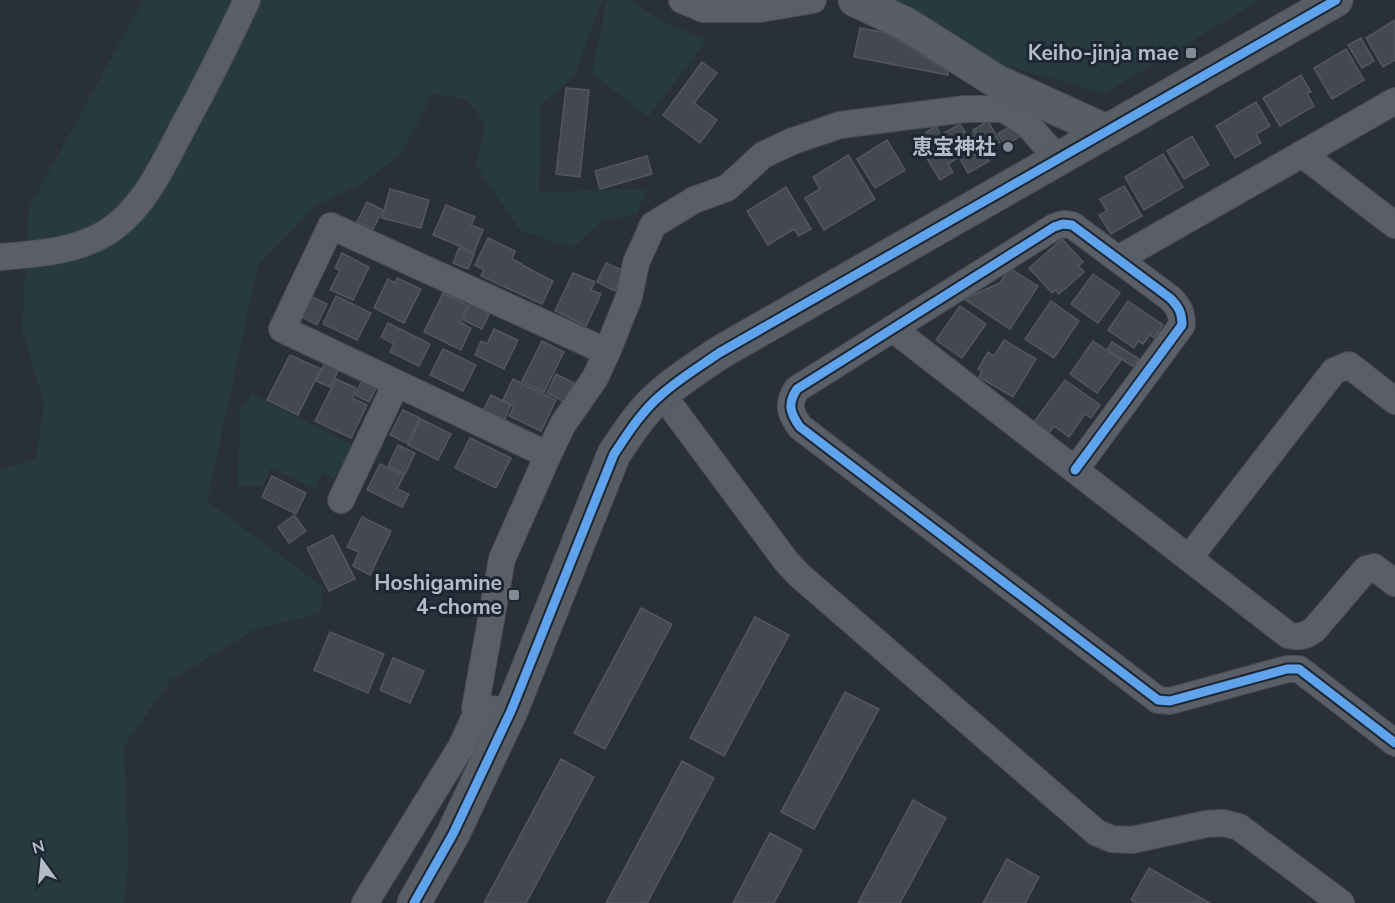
<svg xmlns="http://www.w3.org/2000/svg" width="1395" height="903" viewBox="0 0 1395 903" font-family="'Nunito Sans','Noto Sans JP',sans-serif">
<style>
.green{fill:#273a3e}
.building{fill:#444950;stroke:#52575f;stroke-width:1.5}
.lines{fill:none;stroke-linecap:round;stroke-linejoin:round}
.street-casing{stroke:#484c53;stroke-width:28}
.secondary-casing{stroke:#484c53;stroke-width:35}
.street{stroke:#5a5e66;stroke-width:26}
.secondary{stroke:#595d64;stroke-width:33}
.cycleway-casing{stroke:#1d2633;stroke-width:13}
.cycleway{stroke:#60a3ed;stroke-width:9}
.poi-dot{fill:#848b96;stroke:#1d2633;stroke-width:2}
.labels{text-anchor:middle;dominant-baseline:central;stroke-width:6;stroke-linejoin:round;paint-order:stroke}
.poi-label{font-size:21px;font-weight:bold;fill:#b4bcc9;stroke:#1d2633;text-anchor:end}
</style>
<rect width="100%" height="100%" fill="#2a3038"/>
<g class="green">
<path d="M 143,0 L 602,0 L 574,77 L 541,104 L 539,192 L 646,189 L 637,214 L 602,221 L 572,248 L 520,230 L 476,166 L 485,123 L 467,100 L 433,93 L 401,154 L 362,184 L 315,206 L 258,266 L 207,501 L 323,587 L 320,614 L 256,629 L 171,680 L 124,746 L 129,862 L 124,903 L 0,903 L 0,470 L 36,458 L 44,405 L 22,329 L 29,208 Z"/>
<path d="M 607,0 L 629,0 L 663,22 L 707,40 L 648,117 L 592,73 Z"/>
<path d="M 896,0 L 1260,0 L 1105,93 L 983,60 Z"/>
<path d="M 252,394 L 359,448 L 348,470 L 332,478 L 323,472 L 315,489 L 271,468 L 263,487 L 238,486 L 240,411 Z"/>
</g>
<g class="building">
<path d="M 1395,20 L 1395,60 L 1383,67 L 1366,38 Z"/>
<path d="M 860,28 L 887,33 L 948,71 L 948,75 L 854,57 Z"/>
<path d="M 1361,38 L 1374,61 L 1362,68 L 1348,45 Z"/>
<path d="M 1346,49 L 1364,80 L 1332,99 L 1314,68 Z"/>
<path d="M 702,62 L 717,73 L 694,103 L 717,120 L 700,143 L 663,115 Z"/>
<path d="M 1301,75 L 1311,92 L 1307,93 L 1314,106 L 1280,126 L 1263,98 Z"/>
<path d="M 566,88 L 589,90 L 580,177 L 556,174 Z"/>
<path d="M 1256,102 L 1270,126 L 1256,134 L 1261,143 L 1235,158 L 1216,126 Z"/>
<path d="M 988,121 L 1000,142 L 986,151 L 973,130 Z"/>
<path d="M 960,124 L 967,136 L 972,133 L 989,161 L 968,173 L 959,157 L 948,164 L 953,172 L 940,180 L 915,139 L 936,126 L 941,135 Z"/>
<path d="M 1012,125 L 1019,137 L 1005,145 L 998,134 Z"/>
<path d="M 1192,136 L 1209,165 L 1184,179 L 1167,151 Z"/>
<path d="M 887,140 L 905,170 L 875,188 L 857,159 Z"/>
<path d="M 1163,154 L 1183,187 L 1144,210 L 1125,177 Z"/>
<path d="M 848,155 L 875,199 L 824,230 L 805,198 L 820,189 L 813,177 Z"/>
<path d="M 647,156 L 652,174 L 600,189 L 595,171 Z"/>
<path d="M 1124,186 L 1142,216 L 1111,234 L 1099,215 L 1107,211 L 1100,199 Z"/>
<path d="M 786,187 L 811,229 L 799,236 L 794,229 L 768,245 L 747,211 Z"/>
<path d="M 390,189 L 429,200 L 421,228 L 382,218 Z"/>
<path d="M 367,202 L 383,210 L 373,229 L 357,222 Z"/>
<path d="M 446,205 L 475,217 L 471,225 L 483,230 L 474,252 L 433,235 Z"/>
<path d="M 488,238 L 515,251 L 512,259 L 522,264 L 522,265 L 553,281 L 542,304 L 481,276 L 484,270 L 475,265 Z"/>
<path d="M 1062,239 L 1083,262 L 1078,266 L 1084,272 L 1059,294 L 1055,290 L 1052,293 L 1029,268 Z"/>
<path d="M 459,248 L 474,254 L 468,269 L 453,263 Z"/>
<path d="M 342,253 L 369,267 L 353,300 L 330,290 L 340,270 L 335,268 Z"/>
<path d="M 606,263 L 624,271 L 615,291 L 597,282 Z"/>
<path d="M 1009,268 L 1038,286 L 1010,329 L 964,299 L 1000,283 Z"/>
<path d="M 573,273 L 595,282 L 591,290 L 601,294 L 586,326 L 555,311 Z"/>
<path d="M 1093,274 L 1120,293 L 1098,323 L 1071,304 Z"/>
<path d="M 397,278 L 421,289 L 404,323 L 374,308 L 388,279 L 395,283 Z"/>
<path d="M 443,293 L 468,305 L 460,322 L 471,328 L 461,350 L 424,332 Z"/>
<path d="M 336,296 L 371,313 L 357,340 L 323,324 Z"/>
<path d="M 312,297 L 327,304 L 317,325 L 302,317 Z"/>
<path d="M 472,301 L 491,310 L 482,329 L 463,320 Z"/>
<path d="M 1051,301 L 1079,321 L 1054,358 L 1025,339 Z"/>
<path d="M 1128,301 L 1163,325 L 1154,338 L 1150,335 L 1143,344 L 1138,341 L 1134,348 L 1108,330 Z"/>
<path d="M 960,306 L 986,324 L 962,358 L 936,340 Z"/>
<path d="M 388,323 L 430,344 L 419,366 L 390,352 L 394,344 L 381,337 Z"/>
<path d="M 494,329 L 518,340 L 504,369 L 475,355 L 481,341 L 487,344 Z"/>
<path d="M 1004,340 L 1036,359 L 1013,397 L 979,377 L 982,371 L 978,369 L 988,352 L 994,356 Z"/>
<path d="M 542,341 L 564,352 L 544,392 L 522,381 Z"/>
<path d="M 1093,341 L 1121,360 L 1097,393 L 1070,374 Z"/>
<path d="M 1112,342 L 1139,359 L 1134,367 L 1107,350 Z"/>
<path d="M 443,349 L 476,365 L 463,391 L 430,375 Z"/>
<path d="M 290,355 L 321,369 L 298,415 L 267,400 Z"/>
<path d="M 325,363 L 339,369 L 330,387 L 316,381 Z"/>
<path d="M 556,374 L 574,383 L 565,402 L 547,393 Z"/>
<path d="M 336,379 L 356,388 L 352,398 L 367,405 L 351,438 L 315,421 Z"/>
<path d="M 513,379 L 556,400 L 541,431 L 509,416 L 514,406 L 503,400 Z"/>
<path d="M 1065,380 L 1100,405 L 1091,418 L 1085,414 L 1069,437 L 1054,426 L 1049,433 L 1034,422 Z"/>
<path d="M 362,381 L 376,388 L 369,402 L 355,395 Z"/>
<path d="M 491,395 L 511,405 L 503,423 L 482,413 Z"/>
<path d="M 403,410 L 420,418 L 407,443 L 390,435 Z"/>
<path d="M 421,419 L 451,434 L 438,460 L 408,445 Z"/>
<path d="M 470,438 L 511,458 L 496,488 L 455,468 Z"/>
<path d="M 398,445 L 415,453 L 405,474 L 388,466 Z"/>
<path d="M 380,464 L 404,475 L 397,489 L 409,494 L 402,507 L 367,490 Z"/>
<path d="M 272,476 L 306,493 L 296,514 L 262,497 Z"/>
<path d="M 294,515 L 306,531 L 289,543 L 278,527 Z"/>
<path d="M 362,517 L 391,531 L 370,575 L 353,566 L 359,552 L 347,547 Z"/>
<path d="M 333,535 L 355,579 L 329,591 L 307,548 Z"/>
<path d="M 641,608 L 672,624 L 605,749 L 574,733 Z"/>
<path d="M 755,617 L 789,635 L 724,756 L 690,738 Z"/>
<path d="M 330,632 L 384,654 L 368,693 L 314,670 Z"/>
<path d="M 393,658 L 424,671 L 410,703 L 380,690 Z"/>
<path d="M 845,692 L 879,709 L 814,829 L 781,812 Z"/>
<path d="M 561,759 L 594,777 L 526,903 L 484,903 Z"/>
<path d="M 682,761 L 714,778 L 647,903 L 606,903 Z"/>
<path d="M 913,800 L 946,818 L 900,903 L 858,903 Z"/>
<path d="M 770,833 L 802,850 L 774,903 L 733,903 Z"/>
<path d="M 1007,859 L 1039,877 L 1025,903 L 983,903 Z"/>
<path d="M 1149,868 L 1210,903 L 1137,903 L 1131,900 Z"/>
</g>
<g class="lines">
<defs>
<g id="street">
<path d="M 682,0 L 703,9 L 759,9 L 813,0"/>
<path d="M 1302,154 L 1395,225"/>
<path d="M 0,257 C 36,254 74,252 106,233 C 144,209 163,165 183,127 C 206,85 227,43 247,0"/>
<path d="M 1118,259 L 1395,101"/>
<path d="M 893,329 L 1288,635 C 1299,638 1305,636 1314,630 L 1366,569 L 1374,567 L 1395,583"/>
<path d="M 662,394 L 786,561 L 799,575 L 1097,833 L 1112,839 L 1132,840 L 1206,824 L 1224,823 L 1239,827 L 1341,903"/>
<path d="M 548,455 L 282,329 L 331,226 L 607,352"/>
<path d="M 1075,470 L 1182,325 C 1182,313 1179,307 1170,298 L 1072,225 L 1063,224 L 1054,227 L 797,389 C 787,404 790,413 800,427 L 1158,700 L 1170,701 L 1287,669 L 1299,669 L 1395,743"/>
<path d="M 341,500 L 396,384"/>
<path d="M 1189,558 L 1334,371 L 1349,365 L 1395,401"/>
<path d="M 511,711 L 475,708 L 502,559 L 548,455 L 563,424 L 595,378 L 607,352 L 629,297 L 636,263 L 653,225 L 694,200 L 727,188 L 763,155 L 793,141 L 840,125 L 965,109 L 1004,109 L 1028,125 L 1058,159"/>
<path d="M 365,903 L 461,747 L 475,717 L 499,713"/>
</g>
<g id="secondary">
<path d="M 855,0 L 906,24 L 996,81 L 1106,131"/>
<path d="M 414,903 L 453,834 L 511,711 L 614,454 C 628,433 642,411 661,395 C 679,379 699,367 719,353 L 1336,0"/>
</g>
</defs>
<use href="#street" class="street-casing"/>
<use href="#secondary" class="secondary-casing"/>
<use href="#street" class="street"/>
<use href="#secondary" class="secondary"/>
<defs>
<g id="cycleway">
<path d="M 1075,470 L 1182,325 C 1182,313 1179,307 1170,298 L 1072,225 L 1063,224 L 1054,227 L 797,389 C 787,404 790,413 800,427 L 1158,700 L 1170,701 L 1287,669 L 1299,669 L 1395,743"/>
<path d="M 414,903 L 453,834 L 511,711 L 614,454 C 628,433 642,411 661,395 C 679,379 699,367 719,353 L 1336,0"/>
</g>
</defs>
<use href="#cycleway" class="cycleway-casing"/>
<use href="#cycleway" class="cycleway"/>
</g>
<g class="poi-dot">
<rect x="1185" y="47" width="12" height="12" rx="3"/>
<circle cx="1008" cy="147" r="6"/>
<rect x="508" y="589" width="12" height="12" rx="3"/>
</g>
<g class="labels">
<g class="poi-label">
<text x="1179" y="53">Keiho-jinja mae</text>
<text x="996" y="147">恵宝神社</text>
<text x="502" y="583">Hoshigamine<tspan x="502" dy="24">4-chome</tspan></text>
</g>
</g>
<g transform="translate(42 861) rotate(345)" stroke="#1d2633" stroke-width="4.5" paint-order="stroke">
<path d="M0-4.5L10 22L0 15L-10 22Z" fill="#b4bcc9"/>
<text y="-9" font-size="16" font-weight="bold" text-anchor="middle" fill="#b4bcc9">N</text>
</g>
</svg>
